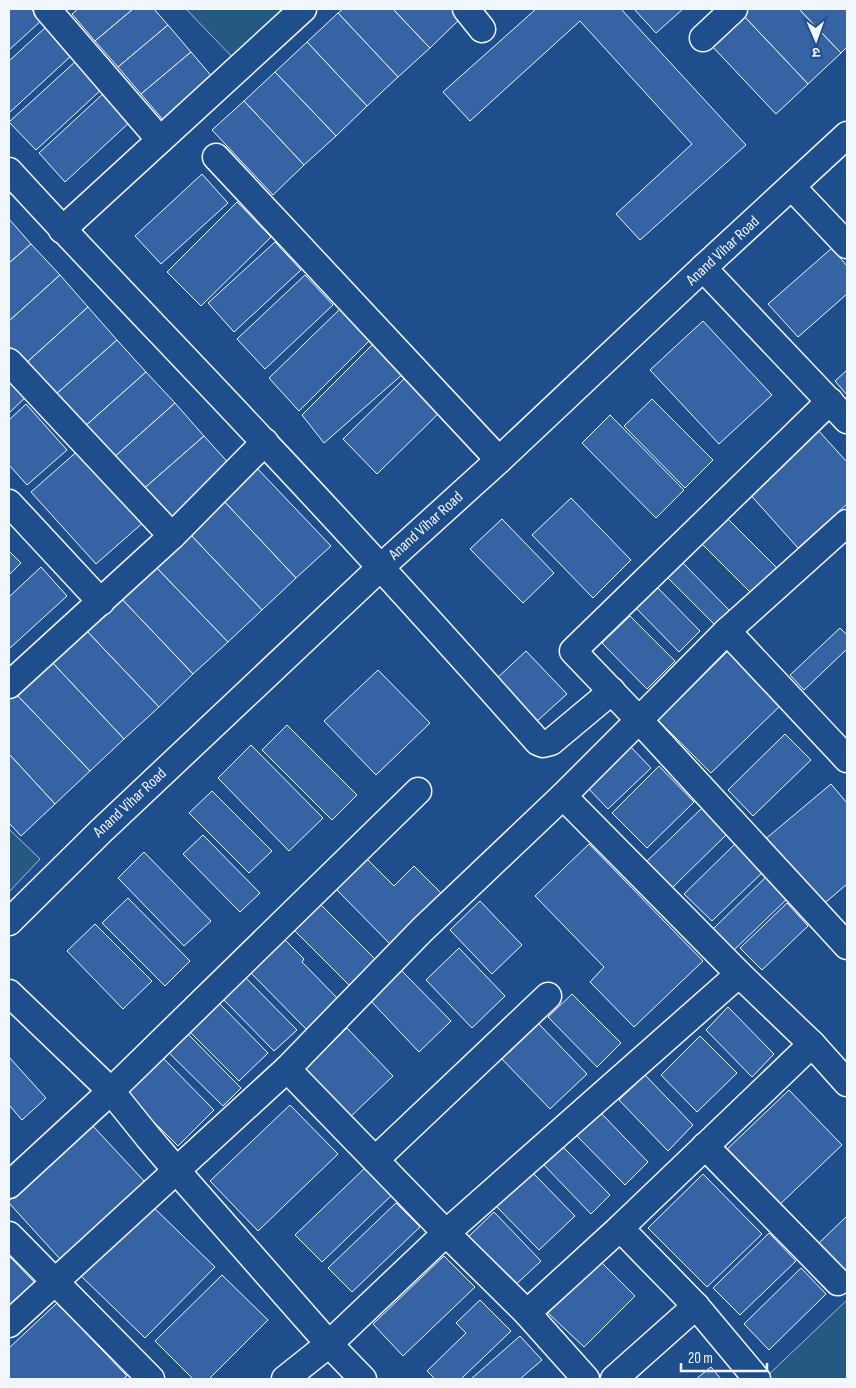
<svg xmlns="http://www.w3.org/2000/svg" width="856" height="1388" viewBox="0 0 856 1388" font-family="'Sofia Sans Condensed','Noto Sans Devanagari',sans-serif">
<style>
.green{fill:#245a82;stroke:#a8bbd7}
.building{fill:#3563a3;stroke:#f2f6ff}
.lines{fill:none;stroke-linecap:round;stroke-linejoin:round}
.street-casing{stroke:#f2f6ff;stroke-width:29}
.street{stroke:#1f4e8c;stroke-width:26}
.labels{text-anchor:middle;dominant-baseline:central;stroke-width:4;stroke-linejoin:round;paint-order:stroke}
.street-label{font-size:16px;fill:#f2f6ff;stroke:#1f4e8c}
</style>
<rect width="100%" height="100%" fill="#1f4e8c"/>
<g class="green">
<path d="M 186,9 L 294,9 L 237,62 Z"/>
<path d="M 9,829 L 40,859 L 9,892 Z"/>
<path d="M 847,1300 L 847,1379 L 764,1379 Z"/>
</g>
<g class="building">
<path d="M 9,9 L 31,9 L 42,20 L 9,50 Z"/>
<path d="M 78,9 L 133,9 L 95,41 L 72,14 Z"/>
<path d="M 133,9 L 154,9 L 168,25 L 118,67 L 95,41 Z"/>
<path d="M 343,9 L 393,9 L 430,48 L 398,77 L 338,13 Z"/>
<path d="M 393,9 L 452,9 L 461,18 L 430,48 Z"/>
<path d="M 536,9 L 621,9 L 746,145 L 640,240 L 616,214 L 692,144 L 580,21 L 470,121 L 443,92 Z"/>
<path d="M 634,9 L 683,9 L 656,33 Z"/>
<path d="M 748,9 L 799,9 L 841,53 L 808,84 L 742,14 Z"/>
<path d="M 799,9 L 847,9 L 847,47 L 841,53 Z"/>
<path d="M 338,13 L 398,77 L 367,106 L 307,42 Z"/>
<path d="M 742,14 L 808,84 L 776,114 L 710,44 Z"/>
<path d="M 168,25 L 191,52 L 141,94 L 118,67 Z"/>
<path d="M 46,27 L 72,55 L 9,113 L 9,61 Z"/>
<path d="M 307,42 L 367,106 L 336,136 L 275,72 Z"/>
<path d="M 191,52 L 214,79 L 164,121 L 141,94 Z"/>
<path d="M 76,61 L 102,89 L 36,150 L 9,122 Z"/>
<path d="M 275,72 L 336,136 L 304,165 L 244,101 Z"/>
<path d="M 105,92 L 132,120 L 65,182 L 39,153 Z"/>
<path d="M 244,101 L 304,165 L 273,195 L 212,130 Z"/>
<path d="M 202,174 L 228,203 L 161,264 L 135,236 Z"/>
<path d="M 237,202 L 271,237 L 201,306 L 167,272 Z"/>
<path d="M 9,219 L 31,244 L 9,263 Z"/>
<path d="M 275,242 L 301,270 L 234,332 L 208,303 Z"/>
<path d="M 31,244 L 60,275 L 9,321 L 9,263 Z"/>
<path d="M 832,248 L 847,266 L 847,294 L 798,337 L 768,304 Z"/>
<path d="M 60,275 L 88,307 L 25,364 L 9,346 L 9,321 Z"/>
<path d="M 305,275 L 333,305 L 265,369 L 237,339 Z"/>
<path d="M 88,307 L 117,340 L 54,396 L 25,364 Z"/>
<path d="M 340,309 L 371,339 L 299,411 L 269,378 Z"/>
<path d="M 703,321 L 772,395 L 719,444 L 650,370 Z"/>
<path d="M 117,340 L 146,372 L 83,428 L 54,396 Z"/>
<path d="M 375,342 L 404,373 L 324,443 L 302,415 Z"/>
<path d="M 847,370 L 847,395 L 835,381 Z"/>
<path d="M 146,372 L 175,403 L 111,460 L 83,428 Z"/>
<path d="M 9,375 L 28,395 L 9,413 Z"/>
<path d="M 408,375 L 442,410 L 377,474 L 343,439 Z"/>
<path d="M 652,399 L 713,460 L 685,488 L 624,426 Z"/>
<path d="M 175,403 L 204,436 L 140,492 L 111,460 Z"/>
<path d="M 26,404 L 67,450 L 27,485 L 9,465 L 9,420 Z"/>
<path d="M 610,415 L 684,490 L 656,518 L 582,443 Z"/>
<path d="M 817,429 L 847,462 L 847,504 L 798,548 L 747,491 Z"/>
<path d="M 204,436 L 233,468 L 169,524 L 140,492 Z"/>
<path d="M 81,448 L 146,520 L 96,564 L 31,492 Z"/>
<path d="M 255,466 L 331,546 L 296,578 L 221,498 Z"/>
<path d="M 221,498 L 296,578 L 262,610 L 187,531 Z"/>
<path d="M 571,498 L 631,560 L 593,598 L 532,535 Z"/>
<path d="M 722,513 L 777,568 L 751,593 L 697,539 Z"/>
<path d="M 502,519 L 554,573 L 523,603 L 470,549 Z"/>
<path d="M 187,531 L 262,610 L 228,642 L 152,563 Z"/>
<path d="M 9,551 L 21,563 L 9,575 Z"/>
<path d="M 682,562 L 729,610 L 715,625 L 667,577 Z"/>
<path d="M 152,563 L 228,642 L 193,674 L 118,595 Z"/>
<path d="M 41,567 L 67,596 L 9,649 L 9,597 Z"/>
<path d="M 656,586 L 700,631 L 679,652 L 635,607 Z"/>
<path d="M 118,595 L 193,674 L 159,707 L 83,627 Z"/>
<path d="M 630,616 L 675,661 L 647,689 L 602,643 Z"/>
<path d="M 83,627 L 159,707 L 124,739 L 49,659 Z"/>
<path d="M 840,628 L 847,635 L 847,649 L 804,690 L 790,675 Z"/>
<path d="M 732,647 L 785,701 L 711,773 L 658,720 Z"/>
<path d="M 526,651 L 567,694 L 536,722 L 495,680 Z"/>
<path d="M 49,659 L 124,739 L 90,771 L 14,692 Z"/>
<path d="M 378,670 L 430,723 L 376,775 L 324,721 Z"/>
<path d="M 14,692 L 90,771 L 55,804 L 9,754 L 9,697 Z"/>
<path d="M 287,725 L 357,795 L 332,820 L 262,750 Z"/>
<path d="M 785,734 L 811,760 L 753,816 L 728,790 Z"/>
<path d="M 628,744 L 651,768 L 608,809 L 585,785 Z"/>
<path d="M 251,745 L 323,818 L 289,851 L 218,778 Z"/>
<path d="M 9,754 L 55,804 L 21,836 L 9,823 Z"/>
<path d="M 659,766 L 694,802 L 647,848 L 612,813 Z"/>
<path d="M 831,784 L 847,803 L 847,884 L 820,907 L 763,841 Z"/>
<path d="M 212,791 L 272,851 L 249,873 L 189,813 Z"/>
<path d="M 702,808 L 727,834 L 671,889 L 645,863 Z"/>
<path d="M 203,835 L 260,893 L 240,912 L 183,854 Z"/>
<path d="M 737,842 L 765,870 L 712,921 L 684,894 Z"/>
<path d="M 589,844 L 703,961 L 634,1027 L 590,982 L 604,967 L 535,896 Z"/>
<path d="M 144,852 L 211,921 L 184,946 L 118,878 Z"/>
<path d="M 366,858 L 394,886 L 414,866 L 445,897 L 394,948 L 335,888 Z"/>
<path d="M 769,874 L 790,896 L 734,950 L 713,929 Z"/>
<path d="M 128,898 L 190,961 L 165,986 L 102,923 Z"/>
<path d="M 317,901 L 379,963 L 353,989 L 291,927 Z"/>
<path d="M 480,901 L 522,945 L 492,974 L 450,930 Z"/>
<path d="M 787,903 L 808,926 L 762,970 L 740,948 Z"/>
<path d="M 95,924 L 152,981 L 123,1009 L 67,951 Z"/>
<path d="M 281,936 L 304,959 L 302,962 L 339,1000 L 308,1031 L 247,969 Z"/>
<path d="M 459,948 L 505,996 L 472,1028 L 426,980 Z"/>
<path d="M 400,969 L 451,1021 L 419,1052 L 369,999 Z"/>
<path d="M 243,975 L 297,1030 L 274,1051 L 221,997 Z"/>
<path d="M 572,994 L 621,1043 L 597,1067 L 548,1017 Z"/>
<path d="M 215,999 L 268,1053 L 239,1081 L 186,1028 Z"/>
<path d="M 728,1007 L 774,1054 L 752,1077 L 706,1030 Z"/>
<path d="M 538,1023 L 587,1074 L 550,1109 L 501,1058 Z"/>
<path d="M 347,1028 L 393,1076 L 347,1120 L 301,1072 Z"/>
<path d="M 183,1029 L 241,1088 L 223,1106 L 164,1048 Z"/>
<path d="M 700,1036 L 737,1073 L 697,1112 L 661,1075 Z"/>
<path d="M 160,1055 L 214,1110 L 178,1146 L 123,1091 Z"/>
<path d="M 9,1057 L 46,1098 L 22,1120 L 9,1105 Z"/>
<path d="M 645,1075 L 693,1125 L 668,1151 L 619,1100 Z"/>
<path d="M 789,1090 L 842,1145 L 774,1210 L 721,1155 Z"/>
<path d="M 290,1105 L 338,1154 L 258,1231 L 210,1181 Z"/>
<path d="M 600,1112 L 648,1162 L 625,1185 L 576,1135 Z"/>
<path d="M 92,1125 L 145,1182 L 60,1259 L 9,1203 L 9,1201 Z"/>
<path d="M 563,1147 L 610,1195 L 591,1214 L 544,1165 Z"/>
<path d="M 367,1166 L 394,1193 L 322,1262 L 295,1235 Z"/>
<path d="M 532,1172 L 575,1216 L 539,1250 L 496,1206 Z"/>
<path d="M 703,1174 L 762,1234 L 707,1287 L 648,1228 Z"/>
<path d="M 396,1203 L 420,1227 L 352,1292 L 328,1268 Z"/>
<path d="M 150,1204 L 215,1267 L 145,1338 L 80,1275 Z"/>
<path d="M 494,1212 L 541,1261 L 511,1289 L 464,1241 Z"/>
<path d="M 847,1216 L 847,1271 L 846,1272 L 819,1243 Z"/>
<path d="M 769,1233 L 796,1261 L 740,1315 L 713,1288 Z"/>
<path d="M 9,1256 L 40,1288 L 9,1317 Z"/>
<path d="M 444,1256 L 475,1287 L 403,1356 L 373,1324 Z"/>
<path d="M 599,1260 L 635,1296 L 584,1347 L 548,1313 Z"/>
<path d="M 801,1268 L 826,1294 L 769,1350 L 744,1324 Z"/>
<path d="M 222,1275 L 268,1320 L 209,1379 L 193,1379 L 155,1341 Z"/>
<path d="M 480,1300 L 511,1331 L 461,1379 L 435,1379 L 427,1371 L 466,1333 L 456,1323 Z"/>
<path d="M 57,1303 L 127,1376 L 123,1379 L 11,1379 L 9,1377 L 9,1348 Z"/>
<path d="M 520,1336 L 542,1360 L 520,1379 L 471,1379 Z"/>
<path d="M 711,1367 L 721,1379 L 696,1379 Z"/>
</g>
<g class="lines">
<defs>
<g id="street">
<path d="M 47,9 L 160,140"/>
<path d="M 466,9 L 482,29"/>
<path d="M 703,38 L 734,9"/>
<path d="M 216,157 L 499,460"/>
<path d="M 9,171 C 93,263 179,351 264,442 C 357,540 448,641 538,742 L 543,744 L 551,742 L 612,691"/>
<path d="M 792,187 L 847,245"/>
<path d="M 62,230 L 303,9"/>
<path d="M 703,268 L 847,420"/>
<path d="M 9,362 L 172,536"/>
<path d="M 9,503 L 101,602"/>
<path d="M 847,523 L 727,631 L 639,720 L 847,946"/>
<path d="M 727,631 L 847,759"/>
<path d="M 9,685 L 172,536 L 265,442"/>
<path d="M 563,796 L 739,974 L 812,1044 L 847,1083"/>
<path d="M 9,922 L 100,832 L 381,567 L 499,460 L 703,268 L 847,135"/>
<path d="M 9,993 L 111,1091 L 148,1137 L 176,1170 L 329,1344 L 363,1379"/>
<path d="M 287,1069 L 446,1233 L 527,1313 L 586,1379"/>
<path d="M 705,1146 L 838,1282"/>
<path d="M 376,1159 L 548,996"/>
<path d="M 9,1185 L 111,1091 L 418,791"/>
<path d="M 620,1228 L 696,1306 L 757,1379"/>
<path d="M 9,1235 L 151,1379"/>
<path d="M 527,1313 L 620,1228 L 812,1044"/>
<path d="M 9,1324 L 287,1069 L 422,930 L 563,796 L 639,720 L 573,651 L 830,401"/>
<path d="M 285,1379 L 329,1344 L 446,1233 L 739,974"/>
<path d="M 614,1379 L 696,1306"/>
</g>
</defs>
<use href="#street" class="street-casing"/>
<use href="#street" class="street"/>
</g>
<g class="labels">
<g class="street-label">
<text transform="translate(723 251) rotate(-43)">Anand Vihar Road</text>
<text transform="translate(426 526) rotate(-42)">Anand Vihar Road</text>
<text transform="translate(130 803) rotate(-43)">Anand Vihar Road</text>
</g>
</g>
<rect width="856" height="1388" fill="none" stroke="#f2f6ff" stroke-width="20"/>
<g transform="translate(816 40) rotate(178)" stroke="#1f4e8c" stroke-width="4" paint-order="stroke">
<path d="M0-4L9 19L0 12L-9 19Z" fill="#f2f6ff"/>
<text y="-8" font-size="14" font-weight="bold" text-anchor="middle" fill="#f2f6ff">उ</text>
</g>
<path d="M681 1363v8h86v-8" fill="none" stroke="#f2f6ff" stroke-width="2.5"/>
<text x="688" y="1363" font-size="15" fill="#f2f6ff" stroke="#1f4e8c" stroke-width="4" paint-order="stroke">20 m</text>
</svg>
